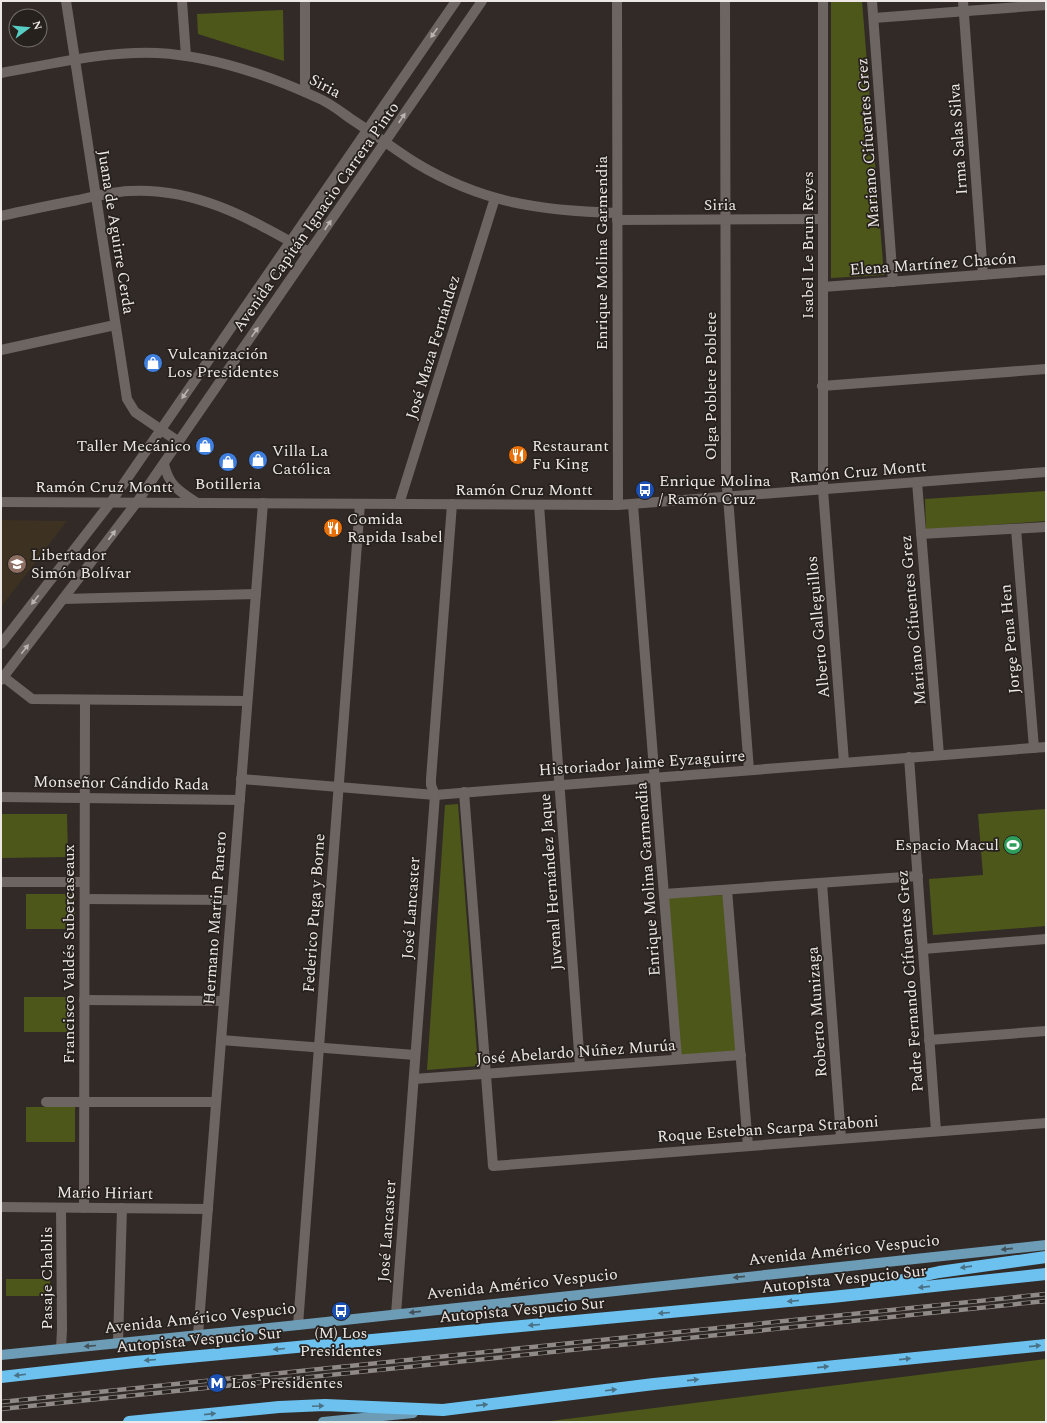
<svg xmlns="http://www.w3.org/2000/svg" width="1047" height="1423" viewBox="0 0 1047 1423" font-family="Spectral,serif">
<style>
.education{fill:#3d3122}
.green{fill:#4e571a}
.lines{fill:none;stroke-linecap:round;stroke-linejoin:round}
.minor{stroke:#6c6561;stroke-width:10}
.major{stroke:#6c9cb6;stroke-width:10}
.highway{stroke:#6cc1ee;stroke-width:12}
.rail-casing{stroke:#8f8987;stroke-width:4.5}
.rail{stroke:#27211d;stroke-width:3;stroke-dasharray:9;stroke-linecap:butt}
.oneway{fill:#b9b4b1}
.oneway2{fill:#43525a}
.oneway3{fill:#4a7186}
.labels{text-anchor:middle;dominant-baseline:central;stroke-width:3.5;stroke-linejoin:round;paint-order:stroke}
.street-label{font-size:16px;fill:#ede8e6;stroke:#27211d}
.poi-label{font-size:16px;fill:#ede8e6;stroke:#27211d;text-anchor:start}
</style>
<rect width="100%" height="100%" fill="#312a27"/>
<path class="education" d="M 1,520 L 67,521 L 1,607 Z"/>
<g class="green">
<path d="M 831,1 L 862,1 L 884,275 L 831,278 Z"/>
<path d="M 283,10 L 284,61 L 198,34 L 197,14 Z"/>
<path d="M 1046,491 L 1046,521 L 926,530 L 925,499 Z"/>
<path d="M 458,804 L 478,1066 L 427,1070 L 445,805 Z"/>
<path d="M 1046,809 L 1046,926 L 933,935 L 929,879 L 983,875 L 978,814 Z"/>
<path d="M 1,814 L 67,814 L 68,857 L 1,858 Z"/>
<rect x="26" y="894" width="49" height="35"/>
<path d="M 725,895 L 736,1051 L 681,1055 L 667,898 Z"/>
<rect x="24" y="997" width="49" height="35"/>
<rect x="26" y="1107" width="49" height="35"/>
<path d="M 6,1279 L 50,1279 L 51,1296 L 6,1296 Z"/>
<path d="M 1046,1359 L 1046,1422 L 543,1422 Z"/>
</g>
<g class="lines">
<g class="minor">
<path d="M 66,1 L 127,399 L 135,412 L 179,442"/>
<path d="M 182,1 L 186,56"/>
<path d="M 617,1 L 618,505"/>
<path d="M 725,1 L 726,480 L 728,497 L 749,770"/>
<path d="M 823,1 L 823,490 L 844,762"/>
<path d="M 872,1 L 893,282"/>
<path d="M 963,1 L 983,275"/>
<path d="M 874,18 L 1046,5"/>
<path d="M 1,73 C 52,64 105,51 157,53 C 212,56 268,75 318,98 C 330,103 340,111 351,119 C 373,133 394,149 416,163 C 482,203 542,211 617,213"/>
<path d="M 305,92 L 305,1"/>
<path d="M 1,216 C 27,210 52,205 78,200 C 95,196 112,192 129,191 C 197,187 252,220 309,252"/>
<path d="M 617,220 L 823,219"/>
<path d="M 823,287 L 1046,270"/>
<path d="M 1,350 L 115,325"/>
<path d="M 822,386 L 1046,369"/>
<path d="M 164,464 C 169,486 179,491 197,503"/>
<path d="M 917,482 L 939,755"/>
<path d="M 1,502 L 618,505 L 1046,472"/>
<path d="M 399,504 L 495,198"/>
<path d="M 539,505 L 580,1066"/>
<path d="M 633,505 L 677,1059"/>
<path d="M 1016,529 L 1034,748"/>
<path d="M 921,534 L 1046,527"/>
<path d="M 63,599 L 256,594"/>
<path d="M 1,644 L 111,502 L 456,1"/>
<path d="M 1,675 L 32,699 L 247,701"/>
<path d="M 1,680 L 137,502 L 482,1"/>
<path d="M 909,757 L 936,1131"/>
<path d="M 241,779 L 435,795 L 1046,747"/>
<path d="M 464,792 L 493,1166 L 1046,1123"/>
<path d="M 1,797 L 240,800"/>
<path d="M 1,882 L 84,882"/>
<path d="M 822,883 L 841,1138"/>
<path d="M 727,890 L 748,1146"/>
<path d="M 664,894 L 918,876"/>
<path d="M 85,899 L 232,900"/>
<path d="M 923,949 L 1046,939"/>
<path d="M 84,1000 L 224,1001"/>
<path d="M 221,1040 L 415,1055"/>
<path d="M 929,1040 L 1046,1031"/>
<path d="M 414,1079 L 741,1055"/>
<path d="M 46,1102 L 216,1102"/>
<path d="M 1,1207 L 208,1209"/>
<path d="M 84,1208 L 85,700"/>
<path d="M 396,1314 L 435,795 L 431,785 L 431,779 L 452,504"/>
<path d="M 298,1325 L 360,504"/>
<path d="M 198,1335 L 263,503"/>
<path d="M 118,1343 L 122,1208"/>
<path d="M 61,1348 L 62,1330 L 61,1208"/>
</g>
<g class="major">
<path d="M 1,1355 L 298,1325 L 1046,1245"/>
<path d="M 323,1422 L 413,1413"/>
</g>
<g class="highway">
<path d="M 876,1286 L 939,1272 L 1046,1257"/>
<path d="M 1,1377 L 135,1362 L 832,1297 L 1046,1274"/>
<path d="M 129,1422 L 279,1407 L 325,1405 L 443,1410 L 654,1384 L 1046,1345"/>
</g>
<defs>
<g id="rail">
<path d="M 1,1402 L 1046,1294"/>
<path d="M 1,1409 L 1046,1301"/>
</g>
</defs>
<use href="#rail" class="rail-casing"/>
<use href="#rail" class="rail"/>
</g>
<defs><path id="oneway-solid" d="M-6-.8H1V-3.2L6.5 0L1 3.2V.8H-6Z"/></defs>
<g class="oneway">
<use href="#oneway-solid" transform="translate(434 33) rotate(125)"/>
<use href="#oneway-solid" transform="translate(402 118) rotate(-56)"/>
<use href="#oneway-solid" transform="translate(328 225) rotate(-56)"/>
<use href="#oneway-solid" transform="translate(255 332) rotate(-55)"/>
<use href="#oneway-solid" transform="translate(185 394) rotate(125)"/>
<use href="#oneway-solid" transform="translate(112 535) rotate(-53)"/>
<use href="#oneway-solid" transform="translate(35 600) rotate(128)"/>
<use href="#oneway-solid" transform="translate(25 649) rotate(-52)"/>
</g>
<g class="oneway2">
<use href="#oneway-solid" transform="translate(1007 1249) rotate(174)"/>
<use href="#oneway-solid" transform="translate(739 1277) rotate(174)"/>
<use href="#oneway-solid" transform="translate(415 1312) rotate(174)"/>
<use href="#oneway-solid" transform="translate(90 1346) rotate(175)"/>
</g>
<g class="oneway3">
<use href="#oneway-solid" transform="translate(966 1267) rotate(172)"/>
<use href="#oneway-solid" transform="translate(924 1287) rotate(174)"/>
<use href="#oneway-solid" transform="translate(793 1301) rotate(175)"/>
<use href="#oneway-solid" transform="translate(664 1313) rotate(175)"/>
<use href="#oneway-solid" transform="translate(534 1325) rotate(175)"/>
<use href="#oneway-solid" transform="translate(1035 1346) rotate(-6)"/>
<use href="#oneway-solid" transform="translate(279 1349) rotate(175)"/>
<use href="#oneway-solid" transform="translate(905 1359) rotate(-6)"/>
<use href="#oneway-solid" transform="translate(150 1360) rotate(175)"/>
<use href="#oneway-solid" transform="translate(823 1367) rotate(-6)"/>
<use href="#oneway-solid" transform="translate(20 1375) rotate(173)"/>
<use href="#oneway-solid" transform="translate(693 1380) rotate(-6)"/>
<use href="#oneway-solid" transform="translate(611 1390) rotate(-7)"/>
<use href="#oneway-solid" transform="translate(482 1405) rotate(-6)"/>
<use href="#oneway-solid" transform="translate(318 1406) rotate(-2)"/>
<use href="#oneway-solid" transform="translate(210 1414) rotate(-6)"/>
</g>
<defs>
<symbol id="shop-disc" viewBox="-11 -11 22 22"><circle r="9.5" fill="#3f7fe0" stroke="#27211d"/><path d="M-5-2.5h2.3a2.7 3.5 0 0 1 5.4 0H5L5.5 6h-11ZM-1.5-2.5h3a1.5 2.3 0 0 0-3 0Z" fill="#fff"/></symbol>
<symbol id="restaurant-disc" viewBox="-11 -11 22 22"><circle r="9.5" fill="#e8710a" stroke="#27211d"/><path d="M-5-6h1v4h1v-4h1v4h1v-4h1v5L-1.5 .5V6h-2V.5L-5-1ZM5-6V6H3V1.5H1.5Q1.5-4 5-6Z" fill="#fff"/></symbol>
<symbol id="bus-disc" viewBox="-11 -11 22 22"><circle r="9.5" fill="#1a4fb4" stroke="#27211d"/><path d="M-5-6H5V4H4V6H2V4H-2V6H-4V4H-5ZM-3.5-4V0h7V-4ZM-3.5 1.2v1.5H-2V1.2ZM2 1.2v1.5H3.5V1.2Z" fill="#fff"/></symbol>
<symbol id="school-disc" viewBox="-11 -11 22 22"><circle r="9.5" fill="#8d6e63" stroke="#27211d"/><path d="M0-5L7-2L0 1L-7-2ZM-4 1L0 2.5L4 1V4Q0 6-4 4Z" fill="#fff"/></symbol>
<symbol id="stadium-disc" viewBox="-11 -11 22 22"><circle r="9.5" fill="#2e9e5b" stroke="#27211d"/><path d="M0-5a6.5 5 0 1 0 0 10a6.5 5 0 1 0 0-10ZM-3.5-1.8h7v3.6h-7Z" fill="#fff"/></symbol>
<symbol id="metro-disc" viewBox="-11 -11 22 22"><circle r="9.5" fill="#1a4fb4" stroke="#27211d"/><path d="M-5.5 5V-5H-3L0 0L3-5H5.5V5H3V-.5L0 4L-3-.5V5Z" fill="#fff"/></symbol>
</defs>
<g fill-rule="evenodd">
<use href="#shop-disc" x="142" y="352" width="22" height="22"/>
<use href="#shop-disc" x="194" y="435" width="22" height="22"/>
<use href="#restaurant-disc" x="507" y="444" width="22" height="22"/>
<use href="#shop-disc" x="247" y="449" width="22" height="22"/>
<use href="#shop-disc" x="217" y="451" width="22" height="22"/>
<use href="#bus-disc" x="634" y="479" width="22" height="22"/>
<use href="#restaurant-disc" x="322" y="517" width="22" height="22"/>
<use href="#school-disc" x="6" y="553" width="22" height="22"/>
<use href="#stadium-disc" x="1002" y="834" width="22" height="22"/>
<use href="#bus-disc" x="330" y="1300" width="22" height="22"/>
<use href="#metro-disc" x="206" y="1372" width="22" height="22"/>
</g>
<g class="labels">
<g class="street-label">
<text transform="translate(325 86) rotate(28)">Siria</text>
<text transform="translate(958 139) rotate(-94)">Irma Salas Silva</text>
<text transform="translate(868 143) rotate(-94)">Mariano Cifuentes Grez</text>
<text x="720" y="205">Siria</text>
<text transform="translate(316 217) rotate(-55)">Avenida Capitán Ignacio Carrera Pinto</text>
<text transform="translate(116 232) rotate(81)">Juana de Aguirre Cerda</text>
<text transform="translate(808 245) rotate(-90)">Isabel Le Brun Reyes</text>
<text transform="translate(602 253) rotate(-90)">Enrique Molina Garmendia</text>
<text transform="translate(933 264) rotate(-4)">Elena Martínez Chacón</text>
<text transform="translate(433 347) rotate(-73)">José Maza Fernández</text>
<text transform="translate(711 386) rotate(-90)">Olga Poblete Poblete</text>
<text transform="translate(858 472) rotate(-5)">Ramón Cruz Montt</text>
<text x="104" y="487">Ramón Cruz Montt</text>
<text x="524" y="490">Ramón Cruz Montt</text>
<text transform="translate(913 620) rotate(-95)">Mariano Cifuentes Grez</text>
<text transform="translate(818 627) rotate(-95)">Alberto Galleguillos</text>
<text transform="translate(1010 639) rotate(-95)">Jorge Pena Hen</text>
<text transform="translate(642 763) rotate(-4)">Historiador Jaime Eyzaguirre</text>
<text transform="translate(121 783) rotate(1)">Monseñor Cándido Rada</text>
<text transform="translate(648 879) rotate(-94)">Enrique Molina Garmendia</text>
<text transform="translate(551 882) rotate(-94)">Juvenal Hernández Jaque</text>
<text transform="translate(411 908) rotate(-86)">José Lancaster</text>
<text transform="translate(314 913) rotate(-86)">Federico Puga y Borne</text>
<text transform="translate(215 918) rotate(-86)">Hermano Martin Panero</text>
<text transform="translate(69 954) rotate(-90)">Francisco Valdés Subercaseaux</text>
<text transform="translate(910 981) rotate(-94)">Padre Fernando Cifuentes Grez</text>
<text transform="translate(817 1012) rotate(-94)">Roberto Munizaga</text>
<text transform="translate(576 1052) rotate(-4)">José Abelardo Núñez Murúa</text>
<text transform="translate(768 1129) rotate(-4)">Roque Esteban Scarpa Straboni</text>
<text transform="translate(105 1193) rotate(1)">Mario Hiriart</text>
<text transform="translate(387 1231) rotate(-86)">José Lancaster</text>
<text transform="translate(844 1250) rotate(-6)">Avenida Américo Vespucio</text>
<text transform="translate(47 1278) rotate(-90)">Pasaje Chablis</text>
<text transform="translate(844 1279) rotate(-6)">Autopista Vespucio Sur</text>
<text transform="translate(522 1284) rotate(-6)">Avenida Américo Vespucio</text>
<text transform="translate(522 1310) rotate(-5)">Autopista Vespucio Sur</text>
<text transform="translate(200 1318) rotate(-6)">Avenida Américo Vespucio</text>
<text transform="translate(199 1340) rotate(-5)">Autopista Vespucio Sur</text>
</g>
<g class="poi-label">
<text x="167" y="354">Vulcanización<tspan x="167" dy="18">Los Presidentes</tspan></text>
<text x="191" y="446" text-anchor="end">Taller Mecánico</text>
<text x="532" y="446">Restaurant<tspan x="532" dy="18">Fu King</tspan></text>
<text x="272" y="451">Villa La<tspan x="272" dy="18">Católica</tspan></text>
<text x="659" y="481">Enrique Molina<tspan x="659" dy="18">/ Ramón Cruz</tspan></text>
<text x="228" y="484" text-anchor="middle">Botilleria</text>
<text x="347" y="519">Comida<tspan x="347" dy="18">Rapida Isabel</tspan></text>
<text x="31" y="555">Libertador<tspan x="31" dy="18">Simón Bolívar</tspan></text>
<text x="999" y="845" text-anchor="end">Espacio Macul</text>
<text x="341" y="1333" text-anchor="middle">(M) Los<tspan x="341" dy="18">Presidentes</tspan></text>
<text x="231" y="1383">Los Presidentes</text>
</g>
</g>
<rect width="1047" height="1423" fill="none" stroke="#ede8e6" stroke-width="4"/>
<g transform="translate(28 28) rotate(74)"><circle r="19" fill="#27211d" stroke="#76716d"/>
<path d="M0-3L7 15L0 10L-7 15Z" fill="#56cec3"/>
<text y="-6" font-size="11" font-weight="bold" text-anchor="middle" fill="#ede8e6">N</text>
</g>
</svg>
